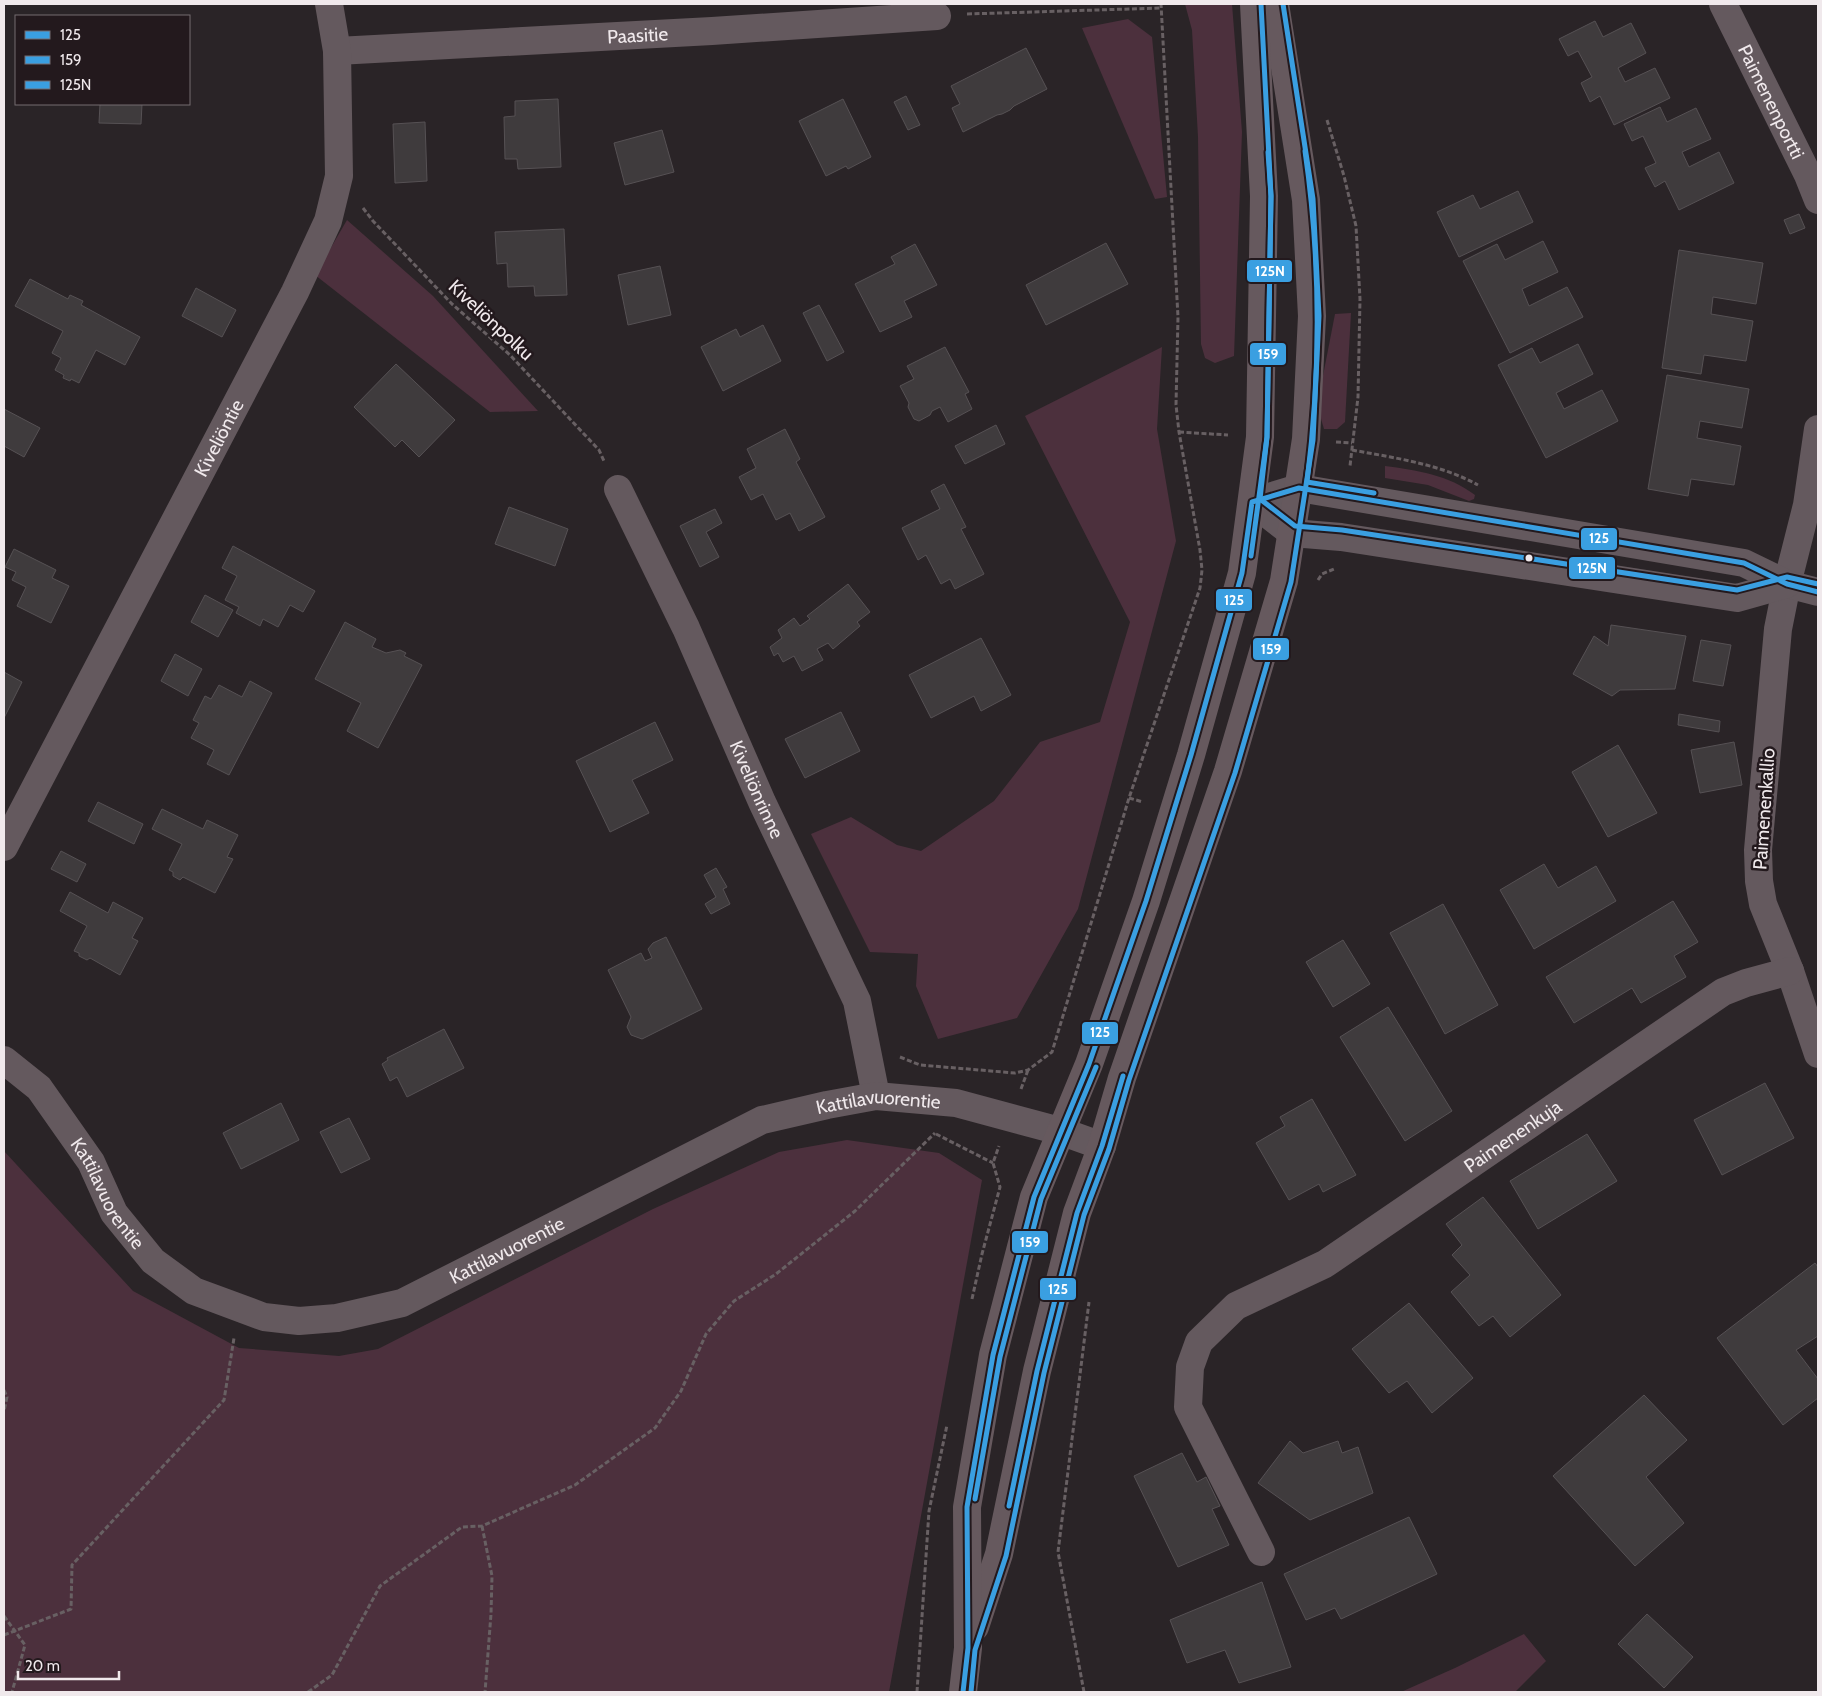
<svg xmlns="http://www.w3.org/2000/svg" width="1822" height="1696" viewBox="0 0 1822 1696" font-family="Cabin,sans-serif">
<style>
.green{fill:#4c303d}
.building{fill:#3f3b3d;stroke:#565154}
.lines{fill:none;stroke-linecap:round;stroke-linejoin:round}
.path{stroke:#686063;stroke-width:3;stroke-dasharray:5 2.5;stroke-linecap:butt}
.minor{stroke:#64595e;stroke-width:28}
.major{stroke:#66595e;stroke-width:28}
.bus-1-casing{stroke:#23191d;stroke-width:9}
.bus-2-casing{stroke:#23191d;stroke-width:9}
.bus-3-casing{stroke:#23191d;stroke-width:9}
.bus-1{stroke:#3a9fe1;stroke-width:5}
.bus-2{stroke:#3a9fe1;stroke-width:5}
.bus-3{stroke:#3a9fe1;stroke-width:5}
.bus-dot{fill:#f0e9ec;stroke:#23191d;stroke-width:2}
.labels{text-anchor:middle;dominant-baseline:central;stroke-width:5;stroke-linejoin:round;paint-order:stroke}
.street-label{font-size:19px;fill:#f0e9ec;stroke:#23191d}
.line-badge{stroke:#23191d;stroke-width:2}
.badge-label{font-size:14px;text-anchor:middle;font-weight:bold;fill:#fff}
</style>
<rect width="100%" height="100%" fill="#2a2427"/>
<g class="green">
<path d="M 1185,4 L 1232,4 L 1242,132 L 1234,356 L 1215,363 L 1205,358 L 1201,344 L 1198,137 L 1192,30 Z"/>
<path d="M 1128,19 L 1152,37 L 1167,197 L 1155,199 L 1082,28 Z"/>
<path d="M 347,220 L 433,296 L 538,411 L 490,412 L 315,275 Z"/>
<path d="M 1351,313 L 1345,422 L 1337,429 L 1324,429 L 1319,412 L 1321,386 L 1335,314 Z"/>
<path d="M 1162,347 L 1157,429 L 1176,541 L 1078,909 L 1017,1018 L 938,1039 L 916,986 L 918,954 L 870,952 L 811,834 L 851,817 L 897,845 L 921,851 L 994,801 L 1040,742 L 1100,722 L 1130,622 L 1025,416 Z"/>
<path d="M 1385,466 C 1416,470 1449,475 1475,495 L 1474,499 L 1469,501 L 1428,485 L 1385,478 Z"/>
<path d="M 847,1140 L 939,1153 L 982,1180 L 889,1692 L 4,1692 L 4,1151 L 133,1291 L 239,1348 L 339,1356 L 378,1349 L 653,1209 L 779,1152 Z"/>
<path d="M 1524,1634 L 1546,1661 L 1515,1692 L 1401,1692 L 1455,1668 Z"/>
</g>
<g class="building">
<path d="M 1595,21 L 1603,37 L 1631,23 L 1646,53 L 1618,68 L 1625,82 L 1655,68 L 1670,98 L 1614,125 L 1600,96 L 1590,102 L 1581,83 L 1592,77 L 1578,51 L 1568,56 L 1559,39 Z"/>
<path d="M 1026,48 L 1047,89 L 1014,106 L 1010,110 L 1002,114 L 997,115 L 963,132 L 952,108 L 960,104 L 951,86 Z"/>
<path d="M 906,96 L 920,125 L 908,130 L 894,102 Z"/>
<path d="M 558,99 L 561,167 L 518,169 L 517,159 L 505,159 L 504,117 L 515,116 L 515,101 Z"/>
<path d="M 843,99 L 871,157 L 848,169 L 846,166 L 826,176 L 799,121 Z"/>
<path d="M 100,104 L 142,104 L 141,124 L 99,123 Z"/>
<path d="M 1660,107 L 1667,122 L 1696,108 L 1711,139 L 1682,152 L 1689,167 L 1719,152 L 1734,183 L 1679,210 L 1665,181 L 1655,187 L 1645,168 L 1656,163 L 1643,136 L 1632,141 L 1624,124 Z"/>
<path d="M 425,122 L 427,181 L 395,183 L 393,124 Z"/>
<path d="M 662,130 L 674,172 L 625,185 L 614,143 Z"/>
<path d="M 1518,191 L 1533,222 L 1459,257 L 1437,212 L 1473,195 L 1480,209 Z"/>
<path d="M 1799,214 L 1805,228 L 1790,234 L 1784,220 Z"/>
<path d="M 564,229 L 567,295 L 535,296 L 534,286 L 508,287 L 507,263 L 497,264 L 495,232 Z"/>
<path d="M 1543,241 L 1558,272 L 1522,289 L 1529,306 L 1567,287 L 1583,317 L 1510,353 L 1463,261 L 1497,244 L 1505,260 Z"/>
<path d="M 1106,243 L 1128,284 L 1046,325 L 1026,285 Z"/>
<path d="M 915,244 L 937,285 L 904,301 L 912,317 L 880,332 L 855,284 L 895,264 L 891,257 Z"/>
<path d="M 1679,250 L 1763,263 L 1756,304 L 1713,297 L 1711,314 L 1753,321 L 1746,361 L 1704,355 L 1701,374 L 1662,368 Z"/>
<path d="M 660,266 L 671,315 L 628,325 L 618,275 Z"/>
<path d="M 30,279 L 68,299 L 70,295 L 83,301 L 81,305 L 140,337 L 125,365 L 96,350 L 79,383 L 71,379 L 70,381 L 63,378 L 64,375 L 55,370 L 61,358 L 52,353 L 63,331 L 15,306 Z"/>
<path d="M 196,288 L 236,310 L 222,337 L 182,316 Z"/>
<path d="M 819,305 L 844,352 L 827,361 L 803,313 Z"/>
<path d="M 763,325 L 781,361 L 723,391 L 701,347 L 736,329 L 740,337 Z"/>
<path d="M 1578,344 L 1593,374 L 1556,393 L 1564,409 L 1602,390 L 1618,421 L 1546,458 L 1498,365 L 1532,348 L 1540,363 Z"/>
<path d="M 945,347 L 969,392 L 965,394 L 972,409 L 948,422 L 940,407 L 932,411 L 930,415 L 919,421 L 914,419 L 908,407 L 909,403 L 900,386 L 914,379 L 907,366 Z"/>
<path d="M 396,364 L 455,420 L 419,457 L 402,440 L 395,447 L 354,407 Z"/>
<path d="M 1667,375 L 1749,389 L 1742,428 L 1700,421 L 1697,438 L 1741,446 L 1734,485 L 1691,479 L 1688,496 L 1648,489 Z"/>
<path d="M 4,409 L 40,428 L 24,457 L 4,446 Z"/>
<path d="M 996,425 L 1005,444 L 965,464 L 955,446 Z"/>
<path d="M 785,429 L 800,459 L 796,462 L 825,517 L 799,531 L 790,513 L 776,520 L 763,494 L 751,500 L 739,477 L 756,468 L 747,449 Z"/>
<path d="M 944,484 L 966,527 L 961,529 L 984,574 L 955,589 L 950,579 L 941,584 L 926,555 L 918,560 L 902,528 L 940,509 L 931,491 Z"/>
<path d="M 509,507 L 568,529 L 555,566 L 495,544 Z"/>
<path d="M 715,509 L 722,523 L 706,532 L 719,557 L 700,567 L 680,526 Z"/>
<path d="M 233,546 L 315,591 L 303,612 L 290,605 L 278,627 L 263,619 L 260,626 L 236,613 L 239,607 L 225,600 L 237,576 L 222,568 Z"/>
<path d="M 14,549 L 56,570 L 52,578 L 69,586 L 51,623 L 17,606 L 26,587 L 12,580 L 16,572 L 5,567 Z"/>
<path d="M 848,584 L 870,612 L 857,622 L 860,626 L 833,649 L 828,643 L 817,649 L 823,660 L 802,671 L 794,656 L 783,662 L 778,653 L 774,656 L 770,647 L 782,638 L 778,630 L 794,618 L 800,626 L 810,619 L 807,616 Z"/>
<path d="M 205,595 L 233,610 L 218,637 L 191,622 Z"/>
<path d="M 345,622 L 376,639 L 372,647 L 386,653 L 400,650 L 406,653 L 404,656 L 422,665 L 378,748 L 347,731 L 361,703 L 315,679 Z"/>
<path d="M 1611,625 L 1686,636 L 1675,689 L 1620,690 L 1612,696 L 1573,674 L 1594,636 L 1608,646 Z"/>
<path d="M 981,638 L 1011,695 L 981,711 L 974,696 L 931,718 L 909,675 Z"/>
<path d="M 1701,640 L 1731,645 L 1723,686 L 1693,681 Z"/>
<path d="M 175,654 L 202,669 L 188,696 L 161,681 Z"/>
<path d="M 4,672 L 22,682 L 4,718 Z"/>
<path d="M 250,681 L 272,693 L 229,775 L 207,764 L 214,750 L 191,738 L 199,723 L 193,720 L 205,696 L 211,699 L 219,685 L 242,697 Z"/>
<path d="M 841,712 L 860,751 L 805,778 L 785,739 Z"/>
<path d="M 1679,714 L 1720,721 L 1719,732 L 1678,725 Z"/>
<path d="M 655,722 L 673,760 L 632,780 L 649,813 L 610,832 L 576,761 Z"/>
<path d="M 1734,742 L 1742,785 L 1700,793 L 1691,750 Z"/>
<path d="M 1618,745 L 1657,813 L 1608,837 L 1572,772 Z"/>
<path d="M 98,802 L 143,824 L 134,844 L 88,821 Z"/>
<path d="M 162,809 L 203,829 L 207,820 L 238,835 L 227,857 L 233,859 L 215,893 L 183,877 L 180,880 L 173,876 L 173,872 L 169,870 L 182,844 L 152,829 Z"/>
<path d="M 61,851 L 86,864 L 77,882 L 51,869 Z"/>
<path d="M 1544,864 L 1558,888 L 1596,866 L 1616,901 L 1534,949 L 1500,890 Z"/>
<path d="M 716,868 L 727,887 L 723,889 L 730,904 L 711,914 L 705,904 L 716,897 L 704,875 Z"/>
<path d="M 70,892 L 108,913 L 113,902 L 143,918 L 132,938 L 138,941 L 120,975 L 90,958 L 87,960 L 79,956 L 79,953 L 74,951 L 87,926 L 60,911 Z"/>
<path d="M 1673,901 L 1698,942 L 1674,956 L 1686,977 L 1641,1003 L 1632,988 L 1574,1023 L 1546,977 Z"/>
<path d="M 1443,904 L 1498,1005 L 1445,1034 L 1390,933 Z"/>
<path d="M 666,937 L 702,1009 L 642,1039 L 631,1035 L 627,1027 L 631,1017 L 608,970 L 641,953 L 645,961 L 652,958 L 648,949 L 653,943 Z"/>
<path d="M 1343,940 L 1370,984 L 1333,1007 L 1306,962 Z"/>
<path d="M 1388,1007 L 1452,1111 L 1405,1141 L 1340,1037 Z"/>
<path d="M 444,1029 L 464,1068 L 407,1097 L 397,1077 L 390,1081 L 382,1064 L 388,1060 L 387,1058 Z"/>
<path d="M 1765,1083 L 1794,1138 L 1722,1175 L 1694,1120 Z"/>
<path d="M 1312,1099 L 1356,1175 L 1323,1192 L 1319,1184 L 1289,1200 L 1256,1143 L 1285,1126 L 1280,1117 Z"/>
<path d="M 281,1103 L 299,1140 L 241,1169 L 223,1133 Z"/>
<path d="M 349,1118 L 370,1159 L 341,1173 L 320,1132 Z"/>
<path d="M 1587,1134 L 1617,1181 L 1538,1229 L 1510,1181 Z"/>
<path d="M 1483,1197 L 1561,1295 L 1510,1337 L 1493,1316 L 1479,1326 L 1451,1292 L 1470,1275 L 1452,1255 L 1462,1245 L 1446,1224 Z"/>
<path d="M 1815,1263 L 1818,1267 L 1818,1336 L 1796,1350 L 1818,1379 L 1818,1398 L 1783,1425 L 1717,1338 Z"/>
<path d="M 1409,1303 L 1473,1378 L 1432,1413 L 1407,1381 L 1389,1393 L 1352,1349 Z"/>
<path d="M 1644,1395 L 1687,1440 L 1646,1477 L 1684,1523 L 1635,1566 L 1553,1476 Z"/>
<path d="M 1290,1441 L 1303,1453 L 1338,1441 L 1342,1453 L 1358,1447 L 1373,1493 L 1310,1520 L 1258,1483 Z"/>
<path d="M 1182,1453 L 1197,1482 L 1206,1477 L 1220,1506 L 1212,1509 L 1229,1545 L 1178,1567 L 1134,1476 Z"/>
<path d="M 1409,1517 L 1437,1574 L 1341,1619 L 1335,1608 L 1306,1620 L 1284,1574 Z"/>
<path d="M 1262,1582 L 1291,1667 L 1239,1683 L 1225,1650 L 1187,1663 L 1170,1620 Z"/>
<path d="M 1647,1614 L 1693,1657 L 1664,1688 L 1618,1644 Z"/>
</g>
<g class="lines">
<g class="path">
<path d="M 967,14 L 1161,8"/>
<path d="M 1327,120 L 1344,176 L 1356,226 L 1360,299 L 1358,397 L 1350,466"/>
<path d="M 363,208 L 373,221 L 452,304 L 510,355 L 599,450 L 604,461"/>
<path d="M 1179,432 L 1228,435"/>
<path d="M 1336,442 L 1352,443"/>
<path d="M 1352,450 C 1395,458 1440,464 1478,485"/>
<path d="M 1318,580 L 1322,574 L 1334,569"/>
<path d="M 1129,798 L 1143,802"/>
<path d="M 900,1057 L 920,1065 L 1015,1073 L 1028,1070 L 1052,1052 L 1129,798 L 1200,588 L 1202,570 L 1200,550 L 1179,432 L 1176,405 L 1178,317 L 1161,4"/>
<path d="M 1021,1089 L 1028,1070"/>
<path d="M 936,1134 L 993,1163"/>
<path d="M 972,1299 L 982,1254 L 1000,1187 L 993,1163 L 999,1146"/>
<path d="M 4,1390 L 7,1397 L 4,1411"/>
<path d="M 482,1526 L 492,1576 L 491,1614 L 485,1692"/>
<path d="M 4,1616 L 25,1645 L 12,1692"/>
<path d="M 4,1635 L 71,1609 L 72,1565 L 224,1400 L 234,1338"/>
<path d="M 308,1692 L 332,1675 L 380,1586 L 462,1527 L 482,1526 L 575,1485 L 655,1428 L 681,1391 L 706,1334 L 734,1301 L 776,1274 L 855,1211 L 935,1133"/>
<path d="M 917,1692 L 929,1511 L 947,1425"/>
<path d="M 1084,1692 L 1058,1552 L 1089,1302"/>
</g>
<g class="minor">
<path id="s1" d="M 1723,4 L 1808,175 L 1818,200"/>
<path id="s2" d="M 337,51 L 712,31 L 937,16"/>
<path d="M 1818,429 L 1807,505 L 1787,584 L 1778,629 L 1758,850 L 1759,881 L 1763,904 L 1790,971 L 1818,1054"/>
<path id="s3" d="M 618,489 L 686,628 L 762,802 L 857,1001 L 876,1096"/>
<path d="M 1252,502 L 1299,488 L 1744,563 L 1787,584 L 1818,592"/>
<path d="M 1252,502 L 1292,533 L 1341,537 L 1737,598 L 1787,584"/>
<path id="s4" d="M 4,847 L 295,292 L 328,221 L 339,176 L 337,51 L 329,4"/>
<path id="s5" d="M 4,1060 L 39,1088 L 91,1162 L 114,1213 L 153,1261 L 194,1291 L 264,1317 L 299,1321 L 337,1318 L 402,1303 L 762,1120 L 827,1105 L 876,1096 L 956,1103 L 1060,1131 L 1102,1146"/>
<path id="s6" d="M 1261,1552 L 1188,1407 L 1190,1367 L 1199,1342 L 1236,1306 L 1325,1264 L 1723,992 L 1746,983 L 1790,971"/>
</g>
<g class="major">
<path d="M 975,1627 L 999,1554 L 1037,1371 L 1077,1213 L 1102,1146 L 1122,1078 L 1228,771 L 1284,581 L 1306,439 L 1312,316 L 1306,200 L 1275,4"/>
<path d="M 963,1692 L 968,1648 L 967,1507 L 993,1355 L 1034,1197 L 1089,1064 L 1146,901 L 1191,755 L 1242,573 L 1260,437 L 1264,196 L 1254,4"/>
</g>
<defs>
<g id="bus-1">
<path d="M 1009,1506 L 1037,1371 L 1077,1213 L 1102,1146 L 1123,1076"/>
<path d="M 963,1692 L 968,1648 L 967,1507 L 993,1355 L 1034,1197 L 1089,1064 L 1146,901 L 1191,755 L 1242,573 L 1252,502 L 1299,488 L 1744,563 L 1787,584 L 1818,592"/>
</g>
<g id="bus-2">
<path d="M 1251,556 L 1267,437 L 1271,196 L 1268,152"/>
<path d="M 975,1499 L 1000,1357 L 1041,1199 L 1096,1067"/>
<path d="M 971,1692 L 975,1650 L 1006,1556 L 1044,1373 L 1084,1215 L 1109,1149 L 1129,1080 L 1235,773 L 1291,582 L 1313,440 L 1319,316 L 1313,199 L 1283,4"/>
</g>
<g id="bus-3">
<path d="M 1261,4 L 1271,196 L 1267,437 L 1260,499 L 1295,526 L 1342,530 L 1737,590 L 1787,577 L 1818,584"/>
<path d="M 1305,151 C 1321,262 1321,371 1307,482 L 1374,493"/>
</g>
</defs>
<use href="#bus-1" class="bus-1-casing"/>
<use href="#bus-2" class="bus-2-casing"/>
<use href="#bus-3" class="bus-3-casing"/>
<use href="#bus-1" class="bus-1"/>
<use href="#bus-2" class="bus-2"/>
<use href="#bus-3" class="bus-3"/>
</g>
<circle class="bus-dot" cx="1529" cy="558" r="4.5"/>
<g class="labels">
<g class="street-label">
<text stroke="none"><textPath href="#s2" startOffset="301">Paasitie</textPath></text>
<text stroke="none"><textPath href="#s1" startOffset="109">Paimenenportti</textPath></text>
<text transform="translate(491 320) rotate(43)">Kiveliönpolku</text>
<text stroke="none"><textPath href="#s4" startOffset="462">Kiveliöntie</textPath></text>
<text stroke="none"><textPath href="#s3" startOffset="331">Kiveliönrinne</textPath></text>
<text transform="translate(1764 809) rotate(-86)">Paimenenkallio</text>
<text stroke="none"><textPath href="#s5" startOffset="1041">Kattilavuorentie</textPath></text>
<text stroke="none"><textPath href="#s6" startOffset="606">Paimenenkuja</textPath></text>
<text stroke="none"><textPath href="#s5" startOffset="171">Kattilavuorentie</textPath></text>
<text stroke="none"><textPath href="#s5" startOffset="636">Kattilavuorentie</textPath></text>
</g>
</g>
<g class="line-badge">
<rect x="1246" y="259" width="47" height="24" rx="5" fill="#3a9fe1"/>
<rect x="1249" y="342" width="38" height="24" rx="5" fill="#3a9fe1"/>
<rect x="1580" y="527" width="38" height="24" rx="5" fill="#3a9fe1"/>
<rect x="1568" y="556" width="48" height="24" rx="5" fill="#3a9fe1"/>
<rect x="1215" y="588" width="38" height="24" rx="5" fill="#3a9fe1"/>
<rect x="1252" y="637" width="38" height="24" rx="5" fill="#3a9fe1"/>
<rect x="1081" y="1021" width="38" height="24" rx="5" fill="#3a9fe1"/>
<rect x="1011" y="1230" width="38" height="24" rx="5" fill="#3a9fe1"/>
<rect x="1039" y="1277" width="38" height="24" rx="5" fill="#3a9fe1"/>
</g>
<g class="badge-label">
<text x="1270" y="276">125N</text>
<text x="1268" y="359">159</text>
<text x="1599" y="543">125</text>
<text x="1592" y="573">125N</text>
<text x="1234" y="605">125</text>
<text x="1271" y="654">159</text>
<text x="1100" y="1037">125</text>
<text x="1030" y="1247">159</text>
<text x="1058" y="1294">125</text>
</g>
<rect width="1822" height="1696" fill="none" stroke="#f0e9ec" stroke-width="10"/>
<rect x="15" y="15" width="175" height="90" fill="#23191d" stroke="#756c70"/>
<rect x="25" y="31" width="25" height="8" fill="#3a9fe1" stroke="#756c70"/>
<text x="60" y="40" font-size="15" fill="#f0e9ec">125</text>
<rect x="25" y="56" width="25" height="8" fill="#3a9fe1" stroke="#756c70"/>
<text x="60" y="65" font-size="15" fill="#f0e9ec">159</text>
<rect x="25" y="81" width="25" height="8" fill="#3a9fe1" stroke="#756c70"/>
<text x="60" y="90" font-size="15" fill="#f0e9ec">125N</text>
<path d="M18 1671v8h101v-8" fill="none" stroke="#f0e9ec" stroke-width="2.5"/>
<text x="25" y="1671" font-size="15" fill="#f0e9ec" stroke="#23191d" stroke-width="4" paint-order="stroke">20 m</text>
</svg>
